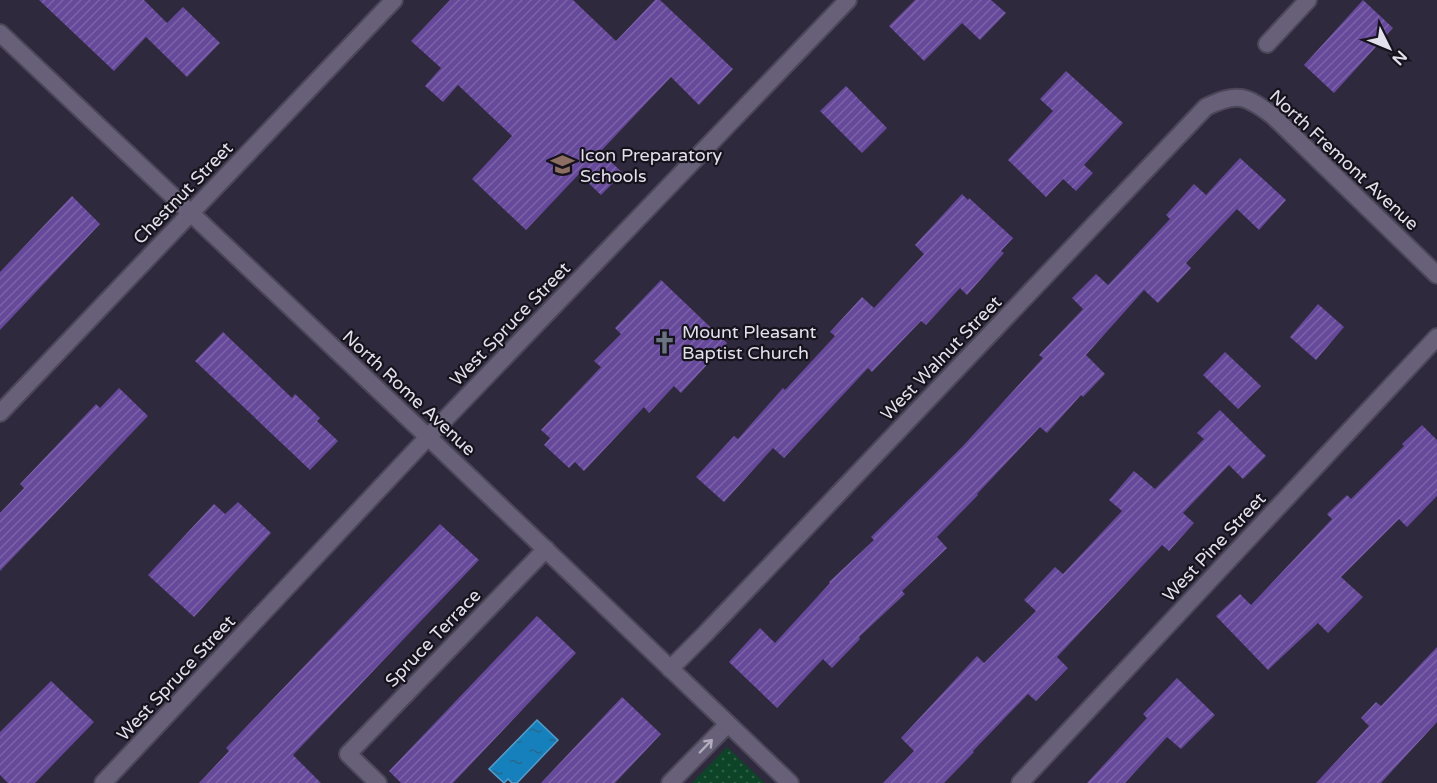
<svg xmlns="http://www.w3.org/2000/svg" width="1437" height="783" viewBox="0 0 1437 783" font-family="'Varela Round',sans-serif">
<style>
.green{fill:url(#green-dots)}
.water{fill:url(#water-ripples);stroke:#549dcb;stroke-width:1.5}
.building{fill:url(#building-hatch)}
.lines{fill:none;stroke-linecap:round;stroke-linejoin:round}
.minor-casing{stroke:#4c4758;stroke-width:20}
.tertiary-casing{stroke:#4c4758;stroke-width:20}
.minor{stroke:#676078;stroke-width:16}
.tertiary{stroke:#676078;stroke-width:16}
.oneway{stroke:#b1adbe}
.labels{text-anchor:middle;dominant-baseline:central;stroke-width:4.5;stroke-linejoin:round;paint-order:stroke}
.poi-label{font-size:18px;fill:#e3e0ed;stroke:#16131c;text-anchor:start}
.street-label{font-size:18px;fill:#e3e0ed;stroke:#16131c}
</style>
<defs>
<pattern id="green-dots" width="8" height="8" patternUnits="userSpaceOnUse" patternTransform="scale(1.5)"><rect width="8" height="8" fill="#0d4427"/><path d="M2 2h.1M6 6h.1" fill="none" stroke="#305f47" stroke-width="1.8" stroke-linecap="round"/></pattern>
<pattern id="water-ripples" width="26" height="14" patternUnits="userSpaceOnUse" patternTransform="scale(1.5)"><rect width="26" height="14" fill="#1680bc"/><path d="M2 4q2-2 4 0t4 0M15 11q2-2 4 0t4 0" fill="none" stroke="#28688d"/></pattern>
<pattern id="building-hatch" width="6" height="6" patternUnits="userSpaceOnUse" patternTransform="scale(1.5)"><rect width="6" height="6" fill="#66499a"/><path d="M-1 1l2-2M0 6l6-6M5 7l2-2" fill="none" stroke="#7c63a8"/></pattern>
</defs>
<rect width="100%" height="100%" fill="#2f293d"/>
<path class="green" d="M 727,747 L 765,783 L 692,783 Z"/>
<path class="water" d="M 537,720 L 558,740 L 517,783 L 512,783 L 508,779 L 504,783 L 489,769 Z"/>
<g class="building">
<path d="M 39,0 L 144,0 L 167,23 L 183,7 L 220,43 L 187,77 L 146,37 L 114,71 Z"/>
<path d="M 450,0 L 573,0 L 616,41 L 655,0 L 660,0 L 733,69 L 699,105 L 671,77 L 600,152 L 623,173 L 601,195 L 579,174 L 526,230 L 472,179 L 512,136 L 458,85 L 443,102 L 425,86 L 441,68 L 411,41 Z"/>
<path d="M 915,0 L 991,0 L 1006,13 L 980,40 L 962,23 L 924,61 L 889,26 Z"/>
<path d="M 1363,0 L 1393,28 L 1334,93 L 1304,65 Z"/>
<path d="M 1066,71 L 1123,123 L 1084,165 L 1093,173 L 1076,191 L 1063,179 L 1046,197 L 1008,160 L 1053,111 L 1040,99 Z"/>
<path d="M 846,86 L 887,128 L 862,153 L 820,111 Z"/>
<path d="M 1240,158 L 1286,200 L 1259,230 L 1237,209 L 1186,263 L 1191,268 L 1158,303 L 1144,290 L 1086,355 L 1105,374 L 1083,397 L 1081,395 L 1047,433 L 1040,427 L 977,494 L 978,495 L 937,537 L 947,548 L 902,591 L 905,594 L 859,637 L 860,639 L 832,668 L 823,659 L 777,708 L 729,662 L 760,628 L 775,643 L 830,583 L 829,582 L 874,540 L 871,537 L 963,446 L 1043,358 L 1039,355 L 1083,309 L 1072,298 L 1096,274 L 1108,285 L 1170,219 L 1166,215 L 1194,184 L 1206,195 Z"/>
<path d="M 962,194 L 968,200 L 969,198 L 1013,238 L 1001,251 L 1004,253 L 967,295 L 960,288 L 926,325 L 921,321 L 872,372 L 868,368 L 784,458 L 773,448 L 724,502 L 696,477 L 734,436 L 738,439 L 783,388 L 785,390 L 835,336 L 830,332 L 862,297 L 874,308 L 924,254 L 915,245 Z"/>
<path d="M 72,196 L 100,224 L 0,330 L 0,272 Z"/>
<path d="M 661,280 L 727,343 L 681,393 L 674,386 L 649,413 L 644,407 L 584,471 L 575,462 L 569,468 L 544,445 L 550,438 L 541,430 L 601,367 L 594,361 L 621,334 L 615,328 Z"/>
<path d="M 1318,304 L 1344,327 L 1316,360 L 1290,337 Z"/>
<path d="M 223,332 L 292,398 L 295,394 L 320,418 L 317,421 L 338,441 L 310,470 L 195,361 Z"/>
<path d="M 1225,352 L 1261,386 L 1238,409 L 1203,375 Z"/>
<path d="M 119,388 L 148,416 L 0,571 L 0,513 L 24,488 L 20,484 L 96,404 L 100,408 Z"/>
<path d="M 1220,410 L 1266,456 L 1243,479 L 1229,465 L 1183,513 L 1194,523 L 1169,551 L 1162,545 L 1057,657 L 1068,668 L 1036,701 L 1028,694 L 973,751 L 974,752 L 944,783 L 883,783 L 914,751 L 901,738 L 977,656 L 984,663 L 1036,611 L 1024,600 L 1055,567 L 1063,574 L 1122,511 L 1109,500 L 1134,471 L 1155,489 L 1204,439 L 1197,433 Z"/>
<path d="M 1422,425 L 1437,440 L 1437,496 L 1407,527 L 1399,519 L 1341,577 L 1363,597 L 1328,633 L 1318,623 L 1268,670 L 1216,616 L 1240,594 L 1251,605 L 1332,519 L 1327,514 L 1347,495 L 1351,499 L 1404,446 L 1402,444 Z"/>
<path d="M 238,502 L 271,533 L 194,617 L 148,575 L 214,504 L 225,514 Z"/>
<path d="M 440,524 L 479,560 L 293,755 L 321,783 L 199,783 L 229,751 L 226,748 Z"/>
<path d="M 537,616 L 576,653 L 453,783 L 401,783 L 389,771 Z"/>
<path d="M 1437,647 L 1437,722 L 1381,783 L 1316,783 L 1369,726 L 1361,718 L 1376,702 L 1381,706 Z"/>
<path d="M 1177,678 L 1215,715 L 1181,749 L 1167,737 L 1125,783 L 1087,783 L 1147,718 L 1143,714 Z"/>
<path d="M 51,681 L 94,722 L 35,783 L 8,783 L 0,775 L 0,732 Z"/>
<path d="M 622,697 L 661,734 L 615,783 L 541,783 Z"/>
</g>
<g class="lines">
<defs>
<g id="minor">
<path d="M 1267,44 L 1308,0"/>
<path d="M 0,413 L 394,0"/>
<path d="M 670,669 L 705,634 L 1206,107 C 1237,92 1246,95 1273,116 L 1437,275"/>
<path d="M 103,783 L 428,437 L 848,0"/>
<path d="M 378,783 L 348,754 L 546,549"/>
<path d="M 670,783 L 728,724"/>
<path d="M 1020,783 L 1437,337"/>
</g>
<path id="tertiary" d="M 0,33 L 428,437 L 790,783"/>
</defs>
<use href="#minor" class="minor-casing"/>
<use href="#tertiary" class="tertiary-casing"/>
<use href="#minor" class="minor"/>
<use href="#tertiary" class="tertiary"/>
</g>
<defs><path id="oneway-shaft" d="M-6 0H5M1.5-3L5.5 0L1.5 3" fill="none" stroke-width="1.6" stroke-linecap="round" stroke-linejoin="round" transform="scale(1.5)"/></defs>
<use class="oneway" href="#oneway-shaft" transform="translate(706 746) rotate(-46)"/>
<defs>
<symbol id="school-bare" viewBox="-9 -9 18 18"><path d="M0-5L7-2L0 1L-7-2ZM-4 1L0 2.5L4 1V4Q0 6-4 4Z" fill="#8d6e63" stroke="#16131c" stroke-width="2.5" paint-order="stroke"/></symbol>
<symbol id="church-bare" viewBox="-9 -9 18 18"><path d="M-1.2-6h2.4v3.5h3.3v2.4h-3.3V6h-2.4V-.1h-3.3v-2.4h3.3Z" fill="#6b7280" stroke="#16131c" stroke-width="2.5" paint-order="stroke"/></symbol>
</defs>
<g fill-rule="evenodd">
<use href="#school-bare" x="546" y="148" width="33" height="33"/>
<use href="#church-bare" x="648" y="326" width="33" height="33"/>
</g>
<g class="labels">
<g class="poi-label">
<text x="580" y="155">Icon Preparatory<tspan x="580" dy="21">Schools</tspan></text>
<text x="682" y="332">Mount Pleasant<tspan x="682" dy="21">Baptist Church</tspan></text>
</g>
<g class="street-label">
<text transform="translate(1344 160) rotate(43)">North Fremont Avenue</text>
<text transform="translate(183 193) rotate(-46)">Chestnut Street</text>
<text transform="translate(510 324) rotate(-46)">West Spruce Street</text>
<text transform="translate(941 358) rotate(-46)">West Walnut Street</text>
<text transform="translate(409 393) rotate(43)">North Rome Avenue</text>
<text transform="translate(1214 547) rotate(-47)">West Pine Street</text>
<text transform="translate(433 638) rotate(-46)">Spruce Terrace</text>
<text transform="translate(176 678) rotate(-47)">West Spruce Street</text>
</g>
</g>
<g transform="translate(1389 48) rotate(133)" stroke="#16131c" stroke-width="4.5" paint-order="stroke">
<path d="M0-4.5L10 22L0 15L-10 22Z" fill="#e3e0ed"/>
<text y="-9" font-size="16" font-weight="bold" text-anchor="middle" fill="#e3e0ed">N</text>
</g>
</svg>
